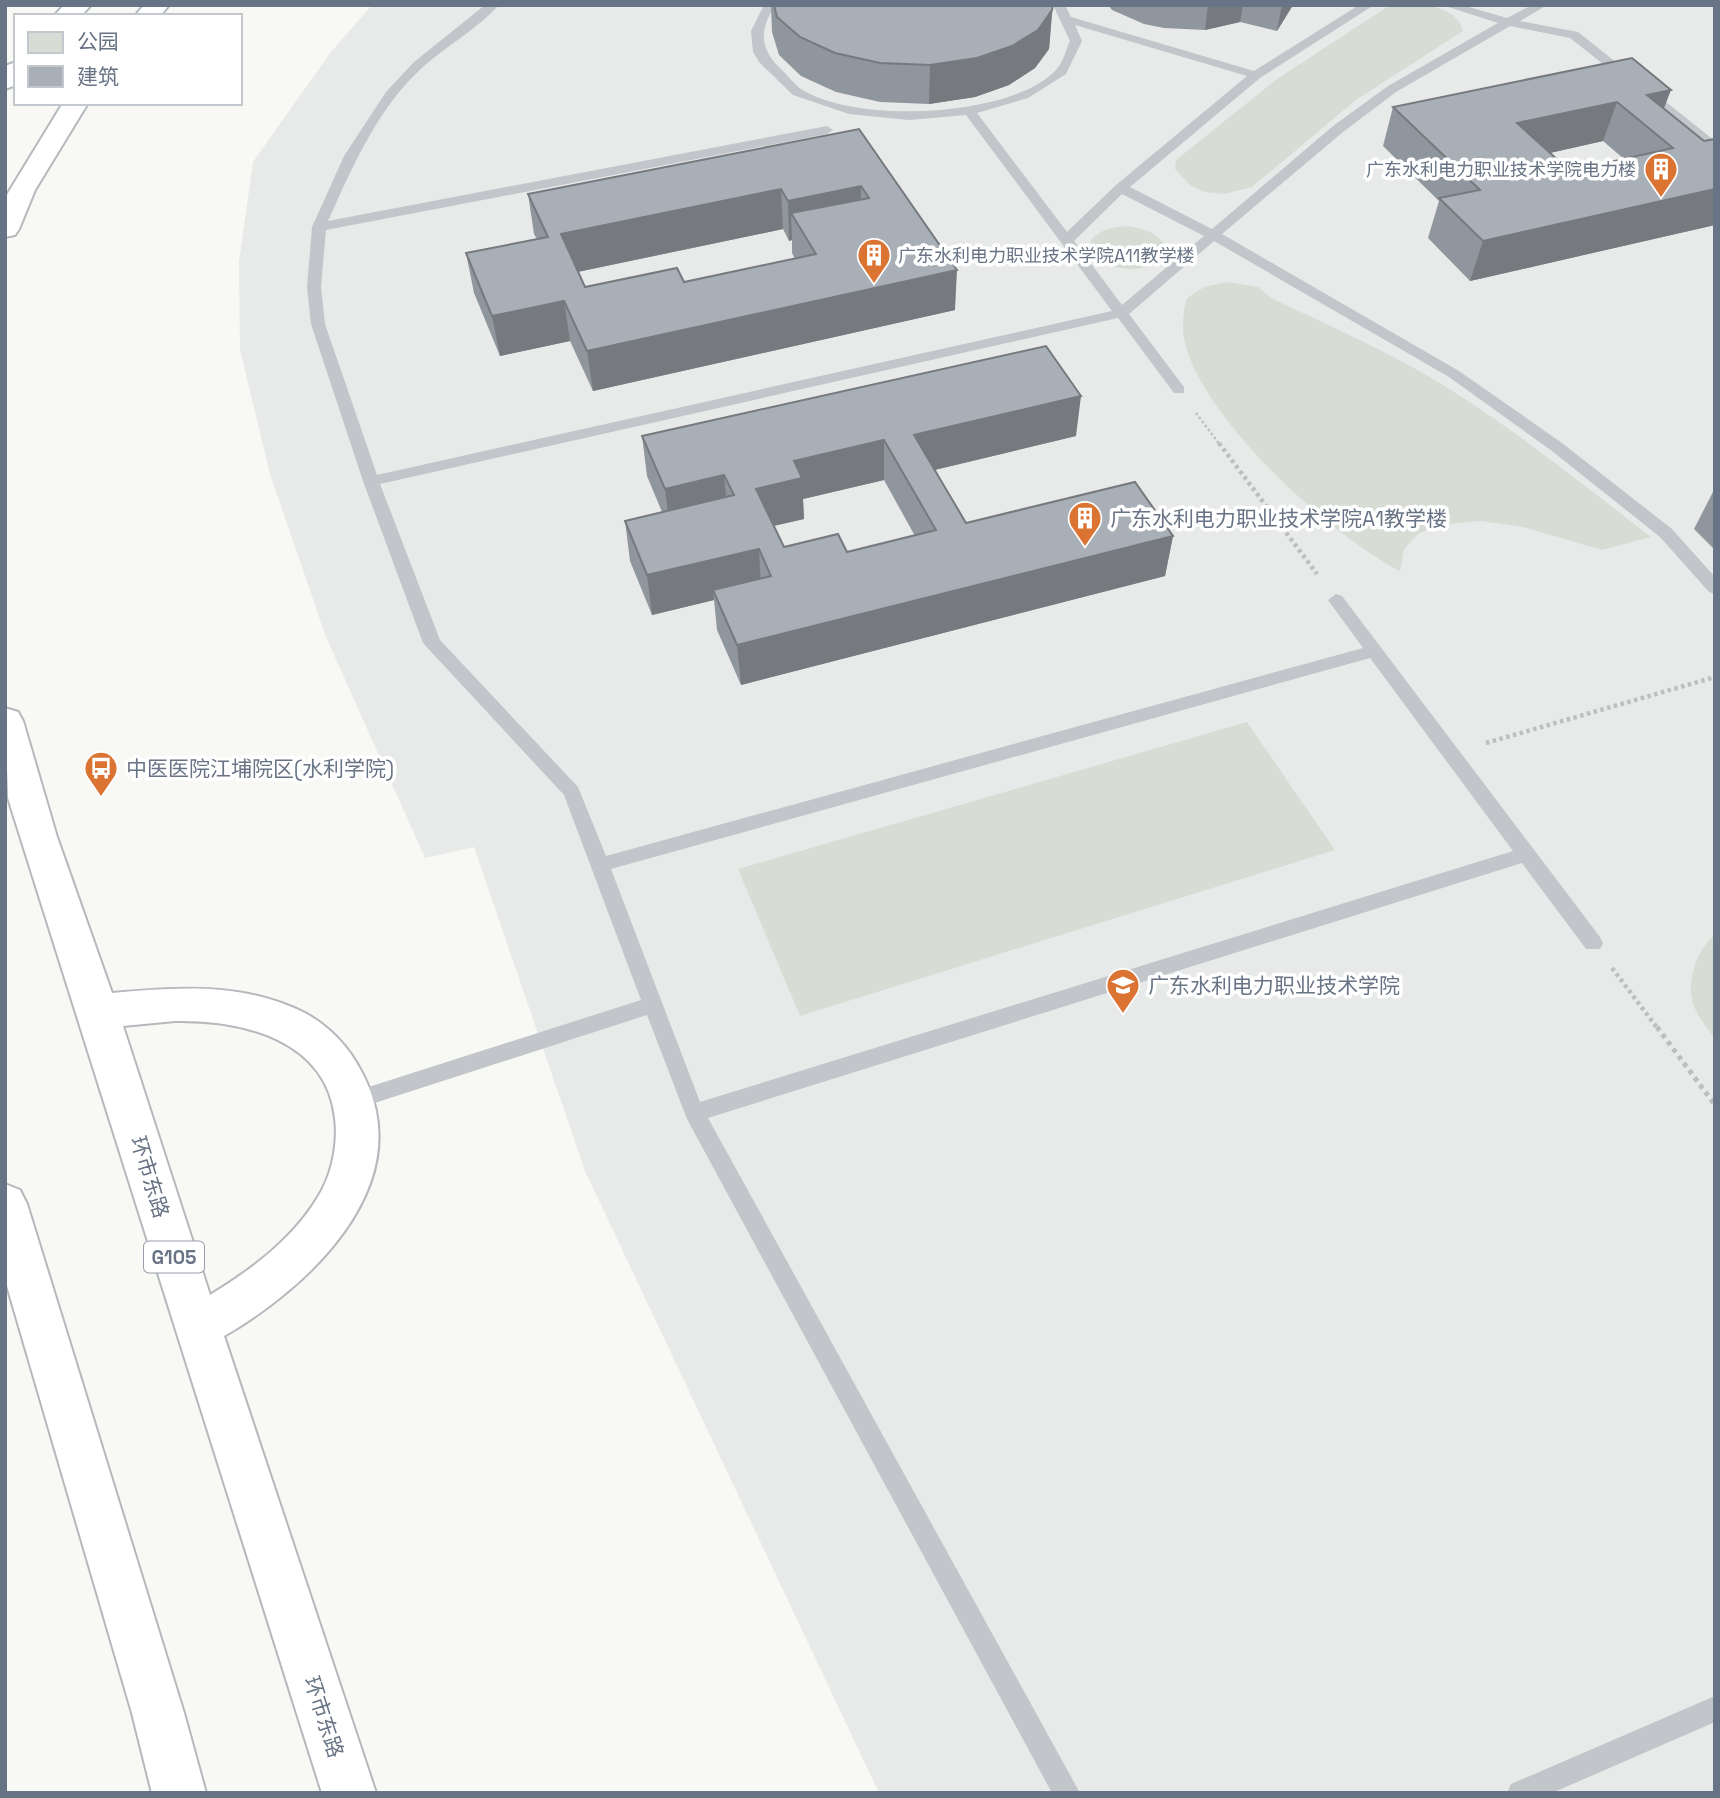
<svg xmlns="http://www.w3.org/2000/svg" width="1720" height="1798" viewBox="0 0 1720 1798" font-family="'Space Grotesk','Noto Sans SC',sans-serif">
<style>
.built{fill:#e8eae9}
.green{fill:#d7ddd5}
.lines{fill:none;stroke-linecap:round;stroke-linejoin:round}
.highway-casing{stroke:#b5b8bc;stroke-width:4}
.path-far2{stroke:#bcbec1;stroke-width:2.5;stroke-dasharray:2.5 2.5;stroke-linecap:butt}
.path-far1{stroke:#bcbec1;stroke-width:4.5;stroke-dasharray:3.5 3.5;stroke-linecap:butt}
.path{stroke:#bcbec1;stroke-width:5;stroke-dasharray:4.5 4.5;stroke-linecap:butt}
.lane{fill:#c2c5c9;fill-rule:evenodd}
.highway{fill:#fff;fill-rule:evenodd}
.wall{fill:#90969d;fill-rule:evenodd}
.shaded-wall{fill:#767a7f}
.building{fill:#a8afb6;stroke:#767a7f;stroke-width:2;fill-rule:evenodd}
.labels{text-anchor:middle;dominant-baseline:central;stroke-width:7;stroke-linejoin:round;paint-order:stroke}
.far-poi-label{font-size:18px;fill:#687485;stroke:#fff;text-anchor:end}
.shield{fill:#fff;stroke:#959eaa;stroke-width:2}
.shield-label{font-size:19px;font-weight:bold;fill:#687485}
.poi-label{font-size:21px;fill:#687485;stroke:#fff;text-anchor:start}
.street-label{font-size:21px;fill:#687485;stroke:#fff}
</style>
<rect width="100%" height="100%" fill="#f8f8f5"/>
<path class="built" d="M 372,5 L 1715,5 L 1715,1793 L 879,1793 L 585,1171 L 474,847 L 425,858 L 326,637 L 270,474 L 240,350 L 239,262 L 253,162 L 331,52 Z"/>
<g class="green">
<path d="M 1390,5 C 1414,5 1455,1 1463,31 L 1356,100 L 1252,187 L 1224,194 L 1205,192 L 1190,185 L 1175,169 L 1176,160 L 1277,79 Z"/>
<path d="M 1129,226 C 1144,229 1156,232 1165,245 L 1162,259 C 1141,275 1111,271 1092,254 L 1091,240 C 1102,228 1114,227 1129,226 Z"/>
<path d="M 1227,282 L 1258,287 L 1273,299 C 1337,329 1403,358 1462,397 C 1528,440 1589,489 1651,537 L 1602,550 L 1523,527 L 1481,521 L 1447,524 L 1419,533 L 1404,549 L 1400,571 C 1330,535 1211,426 1187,350 C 1181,333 1182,315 1187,298 L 1204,287 Z"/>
<path d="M 1247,722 L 1335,850 L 800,1016 L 738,869 Z"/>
<path d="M 1715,935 L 1715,1038 C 1706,1027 1695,1013 1692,1000 C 1687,978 1698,948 1715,935 Z"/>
</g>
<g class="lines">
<defs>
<g id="highway">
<path d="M 64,5 L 91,5 L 81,16 L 54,16 Z"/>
<path d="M 144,5 L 169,5 L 160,16 L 135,16 Z"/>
<path d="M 16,62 L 16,85 L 5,89 L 5,66 Z"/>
<path d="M 63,103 L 88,103 L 35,190 L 19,229 L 15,235 L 5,237 L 5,198 Z"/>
<path d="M 5,708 L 18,712 L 23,721 L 57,837 L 112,993 C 178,987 243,982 305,1013 C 334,1029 354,1053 367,1083 C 414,1190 307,1288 224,1336 L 376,1793 L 322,1793 L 8,798 ZM 175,1021 C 242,1020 326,1039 335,1118 C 338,1142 333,1169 322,1190 C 297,1236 254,1268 210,1295 L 123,1026 Z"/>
<path d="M 5,1184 L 20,1190 L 27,1204 L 184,1713 L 206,1793 L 152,1793 L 132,1713 L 5,1279 Z"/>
</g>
</defs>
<use href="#highway" class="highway-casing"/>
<path class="path-far2" d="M 1196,413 L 1220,445"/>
<g class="path-far1">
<path d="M 1219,443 L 1317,574"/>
<path d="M 1486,743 L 1715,677"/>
<path d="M 1612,968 L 1658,1029"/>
</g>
<path class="path" d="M 1657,1027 L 1715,1105"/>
<g class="lane">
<path d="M 485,5 L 499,5 C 477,29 448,45 424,66 C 378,107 353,166 328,221 L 827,126 L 833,130 L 827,134 L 326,230 L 321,287 L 325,324 L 377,475 L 1112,311 L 966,115 L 909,120 L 849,114 L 793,95 L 759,62 L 753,52 L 751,31 L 764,5 L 776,5 C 758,30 760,50 782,70 C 788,76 794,84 801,89 C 855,124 1011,118 1056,70 C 1063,63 1066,49 1070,41 L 1053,5 L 1065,5 L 1071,17 L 1254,71 L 1359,5 L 1374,5 L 1260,78 L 1130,187 L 1212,229 L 1333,126 L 1388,86 L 1498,23 L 1442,5 L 1462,5 L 1507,18 L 1532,5 L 1547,5 L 1520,21 L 1578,32 L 1715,141 L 1715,152 L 1570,38 L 1510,26 L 1396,92 L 1343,132 L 1222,234 L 1459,371 L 1562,443 L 1672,529 L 1715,577 L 1715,594 L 1709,592 L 1660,537 L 1552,451 L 1449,377 L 1214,241 L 1129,314 L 1184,387 L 1184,393 L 1174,393 L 1118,318 L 380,484 L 440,640 L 578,787 L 606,856 L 1363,648 L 1328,600 L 1336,594 L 1342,596 L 1600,937 L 1603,943 L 1600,949 L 1586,949 L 1522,863 L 708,1118 L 1080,1793 L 1052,1793 L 687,1119 L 647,1015 L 356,1109 L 349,1106 L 346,1100 L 349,1094 L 356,1091 L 641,1000 L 564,795 L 423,643 L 363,481 L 311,324 L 307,287 L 312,227 L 344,156 L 386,92 L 414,62 ZM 1075,25 L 1247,76 L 1116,185 L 1067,232 L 977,113 L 1028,98 L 1066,74 L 1082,41 ZM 1122,194 L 1204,236 L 1122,305 L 1074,241 ZM 1370,658 L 1513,851 L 700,1102 L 611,869 Z"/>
<path d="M 1715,1696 L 1715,1722 L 1552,1793 L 1507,1793 L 1511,1784 Z"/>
</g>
<use href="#highway" class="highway"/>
</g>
<g class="wall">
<path d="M 771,5 L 1053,5 L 1049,49 L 1035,68 L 1009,85 L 975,97 L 929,104 L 880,102 L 836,92 L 801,76 L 779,55 L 772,32 Z"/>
<path d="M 1108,5 L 1293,5 L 1277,31 L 1240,22 L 1205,30 L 1164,28 L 1144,24 L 1112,10 Z"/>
<path d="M 1632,58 L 1664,109 L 1704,141 L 1715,139 L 1715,225 L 1470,281 L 1428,238 L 1439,201 L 1383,146 L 1393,107 ZM 1603,141 L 1624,159 L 1570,171 L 1550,153 Z"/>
<path d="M 859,129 L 955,310 L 593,391 L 570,341 L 500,356 L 474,293 L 466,253 L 537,239 L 534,234 L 528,194 ZM 783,229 L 789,241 L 792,240 L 792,253 L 795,259 L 684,282 L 585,287 L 578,272 Z"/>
<path d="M 642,436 L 1076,436 L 935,470 L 966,523 L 1173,536 L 1165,576 L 741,685 L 717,630 L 714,600 L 652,615 L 630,561 L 625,521 L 662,512 L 647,476 ZM 884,480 L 915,536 L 847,552 L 784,547 L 774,526 L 804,519 L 803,499 Z"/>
<path d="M 1715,488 L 1715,550 L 1694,529 Z"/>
</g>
<g class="shaded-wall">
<path d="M 1208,5 L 1243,5 L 1240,22 L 1205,30 Z"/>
<path d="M 1282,5 L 1293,5 L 1277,31 Z"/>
<path d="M 1052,10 L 1049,49 L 1035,68 L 1009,85 L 975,97 L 929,104 L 930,65 Z"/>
<path d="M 1671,90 L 1656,129 L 1647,95 Z"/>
<path d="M 1617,102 L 1603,141 L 1505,163 L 1517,123 Z"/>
<path d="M 861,186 L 861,226 L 791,213 L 792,240 L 789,241 L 788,201 Z"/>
<path d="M 781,189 L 783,229 L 567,274 L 561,234 Z"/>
<path d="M 1715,189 L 1715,225 L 1470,281 L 1483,241 Z"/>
<path d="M 957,270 L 955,310 L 593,391 L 587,351 Z"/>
<path d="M 564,301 L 570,341 L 500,356 L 492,316 Z"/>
<path d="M 1081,396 L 1076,436 L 913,475 L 914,435 Z"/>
<path d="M 884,440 L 884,480 L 803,499 L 804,519 L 759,529 L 756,489 L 794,461 Z"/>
<path d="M 724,475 L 728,516 L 670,529 L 665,489 Z"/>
<path d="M 1173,536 L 1165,576 L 741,685 L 737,645 Z"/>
<path d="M 759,549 L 761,589 L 713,590 L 714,600 L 652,615 L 647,575 Z"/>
</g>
<g class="building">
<path d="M 774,5 L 1053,5 L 1052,10 L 1038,30 L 1012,46 L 977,58 L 930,65 L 880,63 L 835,53 L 800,37 L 777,17 Z"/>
<path d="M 1632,58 L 1671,90 L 1647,95 L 1704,141 L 1715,139 L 1715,189 L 1483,241 L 1439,198 L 1480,190 L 1393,107 ZM 1617,102 L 1673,148 L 1570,171 L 1517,123 Z"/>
<path d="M 859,129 L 957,270 L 587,351 L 564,301 L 492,316 L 466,253 L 548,237 L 528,194 ZM 861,186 L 869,198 L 791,213 L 816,254 L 684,282 L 677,268 L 585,287 L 561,234 L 781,189 L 788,201 Z"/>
<path d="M 1046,346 L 1081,396 L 914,435 L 966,523 L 1135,482 L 1173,536 L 737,645 L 713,590 L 771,576 L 759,549 L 647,575 L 625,521 L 734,495 L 724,475 L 665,489 L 642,436 ZM 884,440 L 936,530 L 847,552 L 838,534 L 784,547 L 756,489 L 802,478 L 794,461 Z"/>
</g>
<defs>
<symbol id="building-pin" viewBox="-11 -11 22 30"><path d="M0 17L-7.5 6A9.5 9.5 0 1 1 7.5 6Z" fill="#db7432" stroke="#fff"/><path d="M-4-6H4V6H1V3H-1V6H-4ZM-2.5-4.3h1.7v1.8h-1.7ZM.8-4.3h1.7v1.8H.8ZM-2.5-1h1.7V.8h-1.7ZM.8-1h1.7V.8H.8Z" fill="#fff"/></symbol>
<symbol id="bus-pin" viewBox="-11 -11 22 30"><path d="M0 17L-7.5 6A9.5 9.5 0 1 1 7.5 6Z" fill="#db7432" stroke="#fff"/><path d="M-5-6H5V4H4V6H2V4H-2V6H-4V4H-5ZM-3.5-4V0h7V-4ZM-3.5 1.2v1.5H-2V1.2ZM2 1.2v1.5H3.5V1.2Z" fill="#fff"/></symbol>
<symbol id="university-pin" viewBox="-11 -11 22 30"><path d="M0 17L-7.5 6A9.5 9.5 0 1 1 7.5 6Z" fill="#db7432" stroke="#fff"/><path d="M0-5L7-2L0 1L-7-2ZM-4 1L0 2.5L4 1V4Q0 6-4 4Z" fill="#fff"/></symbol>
</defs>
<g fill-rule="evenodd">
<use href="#building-pin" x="1642" y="150" width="38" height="52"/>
<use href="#building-pin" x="855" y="236" width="38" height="52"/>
<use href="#building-pin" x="1066" y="499" width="38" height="52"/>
<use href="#bus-pin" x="82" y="749" width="38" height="52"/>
<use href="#university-pin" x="1104" y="966" width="38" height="52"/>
</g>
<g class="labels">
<g class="far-poi-label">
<text x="1636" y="169">广东水利电力职业技术学院电力楼</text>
<text x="898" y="255" text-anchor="start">广东水利电力职业技术学院A11教学楼</text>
</g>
<rect class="shield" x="144" y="1241.5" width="60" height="31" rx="5"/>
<g class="shield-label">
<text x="174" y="1257">G105</text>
</g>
<g class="poi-label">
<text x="1110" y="518">广东水利电力职业技术学院A1教学楼</text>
<text x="126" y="768">中医医院江埔院区(水利学院)</text>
<text x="1148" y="985">广东水利电力职业技术学院</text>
</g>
<g class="street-label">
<text transform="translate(150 1177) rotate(73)">环市东路</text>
<text transform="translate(324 1717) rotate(72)">环市东路</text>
</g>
</g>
<rect width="1720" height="1798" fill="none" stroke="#687485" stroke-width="14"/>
<rect x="14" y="14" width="228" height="91" fill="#ffffff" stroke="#c3c7ce" stroke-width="2"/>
<rect x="28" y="32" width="35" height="21" fill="#d7ddd5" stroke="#c3c7ce" stroke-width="2"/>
<text x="77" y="49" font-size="21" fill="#687485">公园</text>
<rect x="28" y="66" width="35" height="21" fill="#a8afb6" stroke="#c3c7ce" stroke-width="2"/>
<text x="77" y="84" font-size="21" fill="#687485">建筑</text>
</svg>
